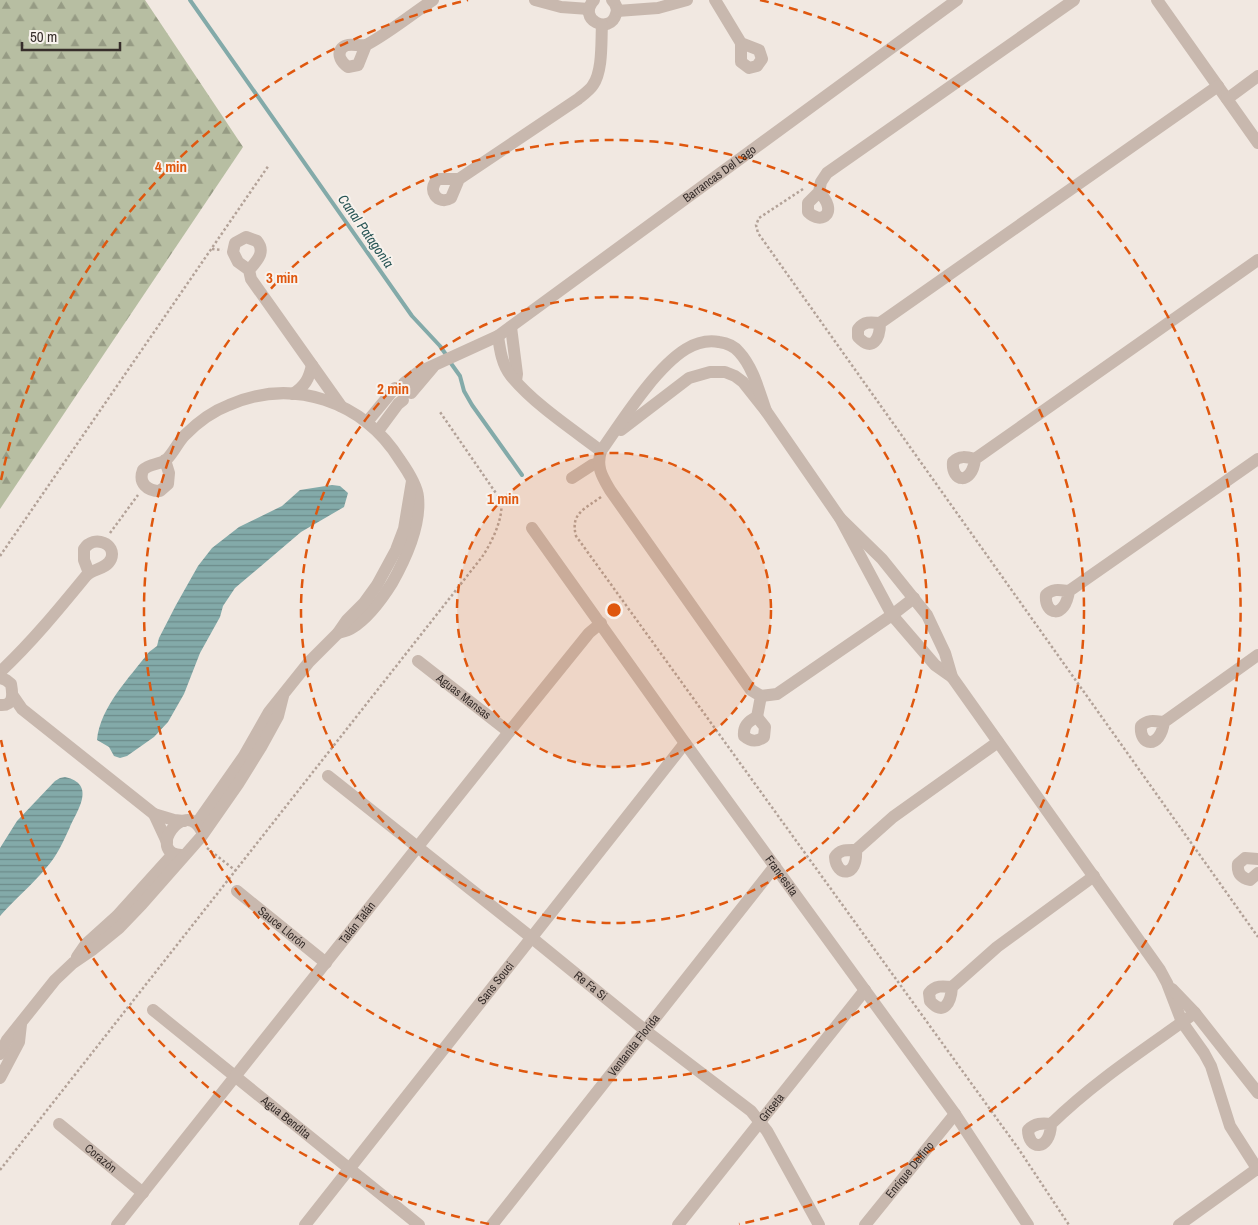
<svg xmlns="http://www.w3.org/2000/svg" width="1258" height="1225" viewBox="0 0 1258 1225" font-family="'Archivo Narrow',sans-serif">
<style>
.forest{fill:url(#forest-firs)}
.water{fill:url(#water-rules)}
.lines{fill:none;stroke-linecap:round;stroke-linejoin:round}
.stream{stroke:#83aaa9;stroke-width:4}
.path{stroke:#b3a298;stroke-width:2.5;stroke-dasharray:2.5 2.5;stroke-linecap:butt}
.minor{stroke:#c8b8ae;stroke-width:12}
.ring{fill:none;stroke:#df570e;stroke-width:2.5;stroke-dasharray:9 6}
.labels{text-anchor:middle;dominant-baseline:central;stroke-width:4;stroke-linejoin:round;paint-order:stroke}
.street-label{font-size:12px;fill:#372e2b;stroke:#f8f2ed}
.water-label{font-size:14px;font-style:italic;fill:#265454;stroke:#f8f2ed}
.centre{fill:#df570e;stroke:#f8f2ed;stroke-width:2.5}
.ring-label{font-size:15px;text-anchor:middle;font-weight:bold;fill:#df570e;stroke:#f8f2ed;stroke-width:4;stroke-linejoin:round;paint-order:stroke}
</style>
<defs>
<pattern id="forest-firs" width="22" height="20" patternUnits="userSpaceOnUse" patternTransform="scale(1.25)"><rect width="22" height="20" fill="#b7bea2"/><path d="M5 1l3.5 6h-7zM16 11l3.5 6h-7z" fill="#969b84"/></pattern>
<pattern id="water-rules" width="6" height="5" patternUnits="userSpaceOnUse" patternTransform="scale(1.25)"><rect width="6" height="5" fill="#83aaa9"/><path d="M0 2.5h6" fill="none" stroke="#6c8b8a"/></pattern>
</defs>
<rect width="100%" height="100%" fill="#f1e8e1"/>
<path class="forest" d="M 0,0 L 145,0 L 243,147 L 0,509 Z"/>
<g class="water">
<path d="M 332,485 L 340,486 L 348,493 L 344,507 L 301,532 L 235,588 L 223,606 L 220,617 L 200,653 L 184,694 L 168,722 L 154,737 L 127,756 L 120,758 L 114,756 L 109,747 L 97,740 C 100,707 130,677 149,652 L 157,646 L 159,638 L 176,605 L 198,566 L 212,548 L 239,527 L 282,506 L 300,490 Z"/>
<path d="M 65,777 C 97,784 77,811 70,827 C 63,842 57,856 46,868 C 32,885 15,899 0,916 L 0,848 L 17,821 L 55,781 L 60,778 Z"/>
</g>
<g class="lines">
<g class="stream">
<path d="M 190,0 L 412,316 L 440,346 L 447,356"/>
<path d="M 450,362 L 460,376 L 464,391 L 472,405 L 522,475"/>
</g>
<g class="path">
<path d="M 803,189 L 759,218 L 756,225 L 758,233 L 1258,937"/>
<path d="M 212,249 L 222,250"/>
<path d="M 601,497 C 585,509 570,513 576,536 L 1018,1148 L 1069,1225"/>
<path d="M 110,533 L 138,495"/>
<path d="M 0,556 L 269,165"/>
<path d="M 207,848 L 236,871"/>
<path d="M 0,1170 L 482,557 C 491,544 506,514 500,499 L 440,412"/>
</g>
<g class="minor">
<path d="M 535,0 L 561,7 L 589,9"/>
<path d="M 594,0 C 576,19 610,36 616,14 C 618,9 616,4 612,0"/>
<path d="M 715,0 L 741,43 L 741,62 L 749,68 L 757,66 L 762,59 L 759,50 L 741,43"/>
<path d="M 1157,0 L 1258,143"/>
<path d="M 617,11 L 658,8 L 687,0"/>
<path d="M 366,45 L 358,65 L 348,67 C 342,63 336,55 342,48 C 348,41 360,48 368,44 C 390,32 412,14 433,0"/>
<path d="M 1227,99 L 1258,76"/>
<path d="M 459,179 L 451,198 C 438,206 426,190 438,179 L 459,179 L 578,99 C 583,95 590,90 593,85 C 603,71 601,41 602,25"/>
<path d="M 819,192 C 839,212 822,226 808,212 L 808,203 L 819,192 L 821,182 L 827,173 L 1074,0"/>
<path d="M 249,270 C 257,261 266,252 257,241 L 246,237 L 235,243 L 233,252 L 238,262 L 249,270 L 251,279 L 341,406"/>
<path d="M 880,323 C 880,338 873,353 858,337 L 858,329 C 864,321 871,322 880,323 L 1218,86"/>
<path d="M 511,327 L 517,374 L 516,381"/>
<path d="M 498,336 C 500,350 502,365 511,376 C 534,404 572,429 601,451"/>
<path id="s1" d="M 404,383 L 417,373 L 498,336 L 957,0"/>
<path d="M 411,393 L 433,367"/>
<path d="M 293,394 C 305,386 309,379 312,365"/>
<path d="M 367,422 L 395,388"/>
<path d="M 621,430 L 689,378 L 710,372 L 725,372 L 735,376 L 743,382 L 766,411 L 840,518 L 892,615 L 935,665 L 952,677"/>
<path d="M 378,431 L 398,404 L 403,400"/>
<path d="M 975,459 C 972,486 951,482 953,462 C 959,455 967,457 975,459 L 1258,260"/>
<path d="M 165,460 L 169,473 L 168,484 L 160,491 C 147,491 138,483 143,470 C 150,463 160,465 167,459 C 174,452 178,442 185,435 C 197,423 213,411 229,405 C 293,377 363,401 400,460 C 407,470 417,485 418,497 C 421,525 405,560 392,583 C 382,599 368,618 352,628 C 348,631 342,632 338,633"/>
<path d="M 572,478 L 592,465 L 599,463"/>
<path d="M 840,518 L 882,559 L 927,615 L 945,653 L 952,677 L 1160,970 L 1167,983 L 1182,1022 L 1204,1053 L 1211,1066 L 1230,1126 L 1258,1170"/>
<path id="s2" d="M 532,528 L 685,743 L 955,1114 L 1028,1225"/>
<path d="M 1069,591 C 1065,620 1044,615 1046,595 C 1053,588 1060,590 1069,591 L 1258,459"/>
<path id="s3" d="M 418,661 L 509,732"/>
<path d="M 0,672 C 31,643 59,609 86,576 C 93,568 106,570 111,559 C 117,544 94,534 84,549 L 84,560 L 89,573"/>
<path d="M 0,678 L 6,680 L 11,684 C 13,695 14,706 0,705"/>
<path d="M 13,696 L 22,709 L 154,814"/>
<path d="M 761,696 L 777,694 L 892,615 L 914,598"/>
<path d="M 757,717 L 761,696 L 751,690 L 610,490 C 602,476 596,467 601,451 C 622,421 655,368 686,349 C 696,343 708,340 719,342 C 727,343 734,346 739,352 C 753,367 759,391 766,411"/>
<path d="M 757,717 L 765,727 L 764,737 C 757,742 751,742 744,736 C 743,726 748,721 757,717 Z"/>
<path d="M 1164,722 C 1160,750 1139,746 1141,726 C 1148,719 1155,721 1164,722 L 1258,655"/>
<path id="s4" d="M 328,776 L 532,938 L 646,1031 L 751,1111 L 767,1131 L 819,1225"/>
<path d="M 197,823 L 244,756 L 269,712 L 309,662 L 338,633 L 347,620 L 364,603 L 377,585 L 396,550 L 404,529 L 412,481"/>
<path d="M 167,842 L 154,814 L 174,820 L 184,821"/>
<path d="M 856,850 C 858,878 836,877 835,857 C 840,849 847,850 856,850 L 893,817 L 998,742"/>
<path d="M 181,855 C 146,853 184,798 201,830"/>
<path d="M 1258,859 L 1245,858 L 1238,864 C 1237,873 1241,878 1250,880 L 1258,873"/>
<path id="s5" d="M 237,891 L 326,963"/>
<path d="M 77,957 L 86,944 L 117,916 L 173,854"/>
<path d="M 952,987 C 943,986 935,985 929,993 L 930,1001 C 944,1017 951,1002 952,987 L 997,947 L 1094,876"/>
<path d="M 1172,989 L 1195,1013 L 1258,1093"/>
<path id="s6" d="M 153,1010 L 419,1225"/>
<path d="M 0,1054 L 7,1040 L 55,980 L 73,963 L 92,950 L 119,928 L 142,904 L 201,837 L 238,784 L 261,747 L 278,716 L 283,696"/>
<path d="M 0,1078 L 19,1042 L 21,1024"/>
<path id="s7" d="M 59,1124 L 143,1193"/>
<path d="M 1051,1124 C 1042,1123 1035,1123 1028,1130 C 1028,1150 1050,1152 1051,1124 C 1095,1081 1145,1049 1195,1013"/>
<path id="s8" d="M 117,1225 L 509,732 L 589,633 L 601,623"/>
<path id="s9" d="M 305,1225 L 685,743"/>
<path id="s10" d="M 492,1225 L 775,866"/>
<path id="s11" d="M 678,1225 L 865,990"/>
<path id="s12" d="M 865,1225 L 955,1114"/>
<path d="M 1179,1225 L 1258,1168"/>
</g>
</g>
<circle cx="614" cy="610" r="157" fill="#df570e" fill-opacity=".12"/>
<g class="ring">
<circle cx="614" cy="610" r="157"/>
<circle cx="614" cy="610" r="313"/>
<circle cx="614" cy="610" r="470"/>
<path d="M489 1224A627 627 0 0 1 1 740M1 480A627 627 0 0 1 468 0M760 0A627 627 0 0 1 739 1224"/>
</g>
<g class="labels">
<g class="street-label">
<text stroke="none"><textPath href="#s1" startOffset="380">Barrancas Del Lago</textPath></text>
<text stroke="none"><textPath href="#s3" startOffset="58">Aguas Mansas</textPath></text>
<text stroke="none"><textPath href="#s2" startOffset="428">Francesita</textPath></text>
<text stroke="none"><textPath href="#s8" startOffset="386">Talán Talán</textPath></text>
<text stroke="none"><textPath href="#s5" startOffset="58">Sauce Llorón</textPath></text>
<text stroke="none"><textPath href="#s9" startOffset="308">Sans Souci</textPath></text>
<text stroke="none"><textPath href="#s4" startOffset="336">Re Fa Si</textPath></text>
<text stroke="none"><textPath href="#s10" startOffset="229">Ventanita Florida</textPath></text>
<text stroke="none"><textPath href="#s11" startOffset="150">Griseta</textPath></text>
<text stroke="none"><textPath href="#s6" startOffset="171">Agua Bendita</textPath></text>
<text stroke="none"><textPath href="#s7" startOffset="54">Corazón</textPath></text>
<text stroke="none"><textPath href="#s12" startOffset="71">Enrique Delfino</textPath></text>
</g>
<g class="water-label">
<text transform="translate(366 231) rotate(55)">Canal Patagonia</text>
</g>
</g>
<circle cx="614" cy="610" r="8" class="centre"/>
<g class="ring-label">
<text x="171" y="172">4 min</text>
<text x="282" y="283">3 min</text>
<text x="393" y="394">2 min</text>
<text x="503" y="504">1 min</text>
</g>
<path d="M22 42v8h98v-8" fill="none" stroke="#372e2b" stroke-width="2.5"/>
<text x="30" y="42" font-size="15" fill="#372e2b" stroke="#f8f2ed" stroke-width="4" paint-order="stroke">50 m</text>
</svg>
